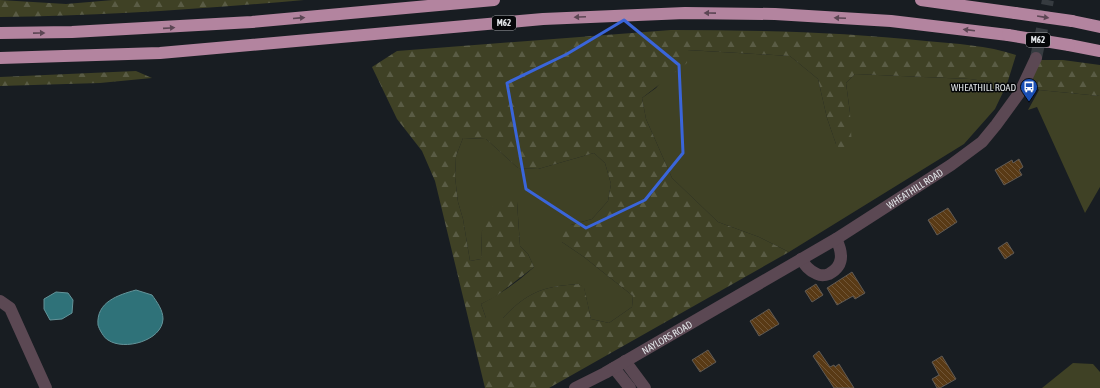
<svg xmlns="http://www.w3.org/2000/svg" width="1100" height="388" viewBox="0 0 1100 388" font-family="'Asap Condensed',sans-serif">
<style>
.grass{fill:#3f4125}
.forest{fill:url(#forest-firs);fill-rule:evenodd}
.water{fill:#2f7279;stroke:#64949a}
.building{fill:url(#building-back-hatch);stroke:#605a54}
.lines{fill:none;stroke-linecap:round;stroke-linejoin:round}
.minor-tunnel{stroke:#363b40;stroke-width:12;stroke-dasharray:12 6;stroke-linecap:butt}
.minor{stroke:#5b4853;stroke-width:12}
.highway{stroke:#b3849f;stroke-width:12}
.highway-bridge{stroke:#b3849f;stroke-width:12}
.oneway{fill:#5c4654}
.marked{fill:none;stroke:#3a65da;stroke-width:3;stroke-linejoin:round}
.labels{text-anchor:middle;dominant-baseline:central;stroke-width:3;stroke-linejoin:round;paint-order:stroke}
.shield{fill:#050709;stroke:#9fa2a5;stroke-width:1}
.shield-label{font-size:9px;font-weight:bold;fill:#e1e5e8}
.poi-label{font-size:10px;fill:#e1e5e8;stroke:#050709;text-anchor:end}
.street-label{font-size:10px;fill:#e1e5e8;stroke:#050709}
</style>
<defs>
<pattern id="forest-firs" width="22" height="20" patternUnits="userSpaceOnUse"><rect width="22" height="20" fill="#3f4125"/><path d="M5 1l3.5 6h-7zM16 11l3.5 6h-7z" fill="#5a5c45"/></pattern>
<pattern id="building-back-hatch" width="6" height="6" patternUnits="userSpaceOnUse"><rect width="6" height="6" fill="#593a15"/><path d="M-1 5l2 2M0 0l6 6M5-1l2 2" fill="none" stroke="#715637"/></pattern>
</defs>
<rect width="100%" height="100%" fill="#181d22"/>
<g class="grass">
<path d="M 687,50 L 790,56 L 818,79 L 827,118 L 836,144 L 850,113 L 846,83 L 855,74 L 970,79 L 1007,84 L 995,109 L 964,144 L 789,252 L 759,237 L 718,222 L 672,178 L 646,119 L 642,98 L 656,88 Z"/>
<path d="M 1039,90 L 1100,96 L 1100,187 L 1085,213 L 1037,107 L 1028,110 Z"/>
<path d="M 463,138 L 486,139 L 518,168 L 538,169 L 594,153 L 605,163 L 611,184 L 608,201 L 592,219 L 571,225 L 562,242 L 584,257 L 633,296 L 632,307 L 609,323 L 591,319 L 584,288 L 579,284 C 544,286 527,292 503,318 L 486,318 L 481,304 C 500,294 518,282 534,267 L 528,254 L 520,246 L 517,202 L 482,231 L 481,259 L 470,261 L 463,219 L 458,202 L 455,177 L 456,156 Z"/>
<path d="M 1073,363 L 1093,364 L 1100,372 L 1100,388 L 1042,388 Z"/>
</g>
<g class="forest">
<path d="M 0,0 L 66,4 L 113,0 L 304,0 C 203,9 102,16 0,17 Z"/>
<path d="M 671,30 C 756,30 842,32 926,41 C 956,44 987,45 1016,55 L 1007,84 L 970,79 L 855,74 L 846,83 L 850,113 L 852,147 L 844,154 L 836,144 L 827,118 L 818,79 L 790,56 L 688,50 L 687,63 L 642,98 L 646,119 L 672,178 L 718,222 L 759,237 L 789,252 L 549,388 L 485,388 L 435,181 L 422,151 L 397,119 L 372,67 L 397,51 ZM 463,138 L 486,139 L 518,168 L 538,169 L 594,153 L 605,163 L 611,184 L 608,201 L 592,219 L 571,225 L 562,230 L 562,242 L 584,257 L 633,296 L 632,307 L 609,323 L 591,319 L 584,287 L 579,284 C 544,286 527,292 503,318 L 486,318 L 481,304 L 495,297 L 534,267 L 528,254 L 520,246 L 517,202 L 506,197 L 493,206 L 482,231 L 481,259 L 470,261 L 463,219 L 458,202 L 455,177 L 456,156 Z"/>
<path d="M 1038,60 L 1063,60 L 1100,65 L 1100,96 L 1039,90 L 1029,78 Z"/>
<path d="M 136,71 L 152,78 L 100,83 L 0,86 L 0,77 Z"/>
</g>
<g class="water">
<path d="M 136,290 L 152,295 C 157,302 163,310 163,319 C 162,341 124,351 108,340 C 104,338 99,329 98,325 C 96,302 118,295 136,290 Z"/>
<path d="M 56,292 L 68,293 L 73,300 L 72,313 L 62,319 L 50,320 L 44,309 L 44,299 Z"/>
</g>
<g class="building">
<path d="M 1019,159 L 1023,167 L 1019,170 L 1022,175 L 1004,185 L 995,170 L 1012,160 L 1013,163 Z"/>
<path d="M 948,208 L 957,222 L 937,235 L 928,220 Z"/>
<path d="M 1007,242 L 1014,253 L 1005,259 L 998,248 Z"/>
<path d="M 852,272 L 865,293 L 855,299 L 853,296 L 837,305 L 827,288 Z"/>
<path d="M 816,284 L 823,295 L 812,302 L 805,291 Z"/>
<path d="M 769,309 L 779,324 L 759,336 L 750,321 Z"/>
<path d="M 708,350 L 716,362 L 700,372 L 692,360 Z"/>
<path d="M 819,351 L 830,367 L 834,365 L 835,367 L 839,364 L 854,388 L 834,388 L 813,356 Z"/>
<path d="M 942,356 L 956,379 L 940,388 L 937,388 L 932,379 L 939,375 L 932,362 Z"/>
</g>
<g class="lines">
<path class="minor-tunnel" d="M 1036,58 L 1048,0"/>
<g class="minor">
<path d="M 801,259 C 805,265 809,271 817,274 C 821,276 824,276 829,274 C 844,266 843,253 836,239"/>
<path d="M 0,301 L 10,308 L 46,388"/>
<path d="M 625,361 L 645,388"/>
<path d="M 614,368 L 630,388"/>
<path id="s1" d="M 575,388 L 605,373 L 836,239 L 951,165 L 982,142 L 996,125 L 1020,92 L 1036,58"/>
</g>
<g class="highway">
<path d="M 921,0 L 1015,13"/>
<path d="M 1072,21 L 1100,27"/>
<path d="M 0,33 L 72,32 L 252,22 L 494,0"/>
<path d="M 1069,45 L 1100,51"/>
<path d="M 0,58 L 160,53 L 543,19 L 685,13 L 775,14 L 891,21 L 1008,35"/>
</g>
<g class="highway-bridge">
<path d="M 1015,13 L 1072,21"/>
<path d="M 1008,35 L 1069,45"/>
</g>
</g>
<defs><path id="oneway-solid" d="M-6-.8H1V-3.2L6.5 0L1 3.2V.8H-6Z"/></defs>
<g class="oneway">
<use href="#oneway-solid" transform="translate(710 13) rotate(-179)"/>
<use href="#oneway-solid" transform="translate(580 17) rotate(177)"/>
<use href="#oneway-solid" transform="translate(1043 17) rotate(9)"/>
<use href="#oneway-solid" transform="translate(299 18) rotate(-5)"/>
<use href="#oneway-solid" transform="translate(840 18) rotate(-177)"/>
<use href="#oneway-solid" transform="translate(169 28) rotate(-4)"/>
<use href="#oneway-solid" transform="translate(969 30) rotate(-173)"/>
<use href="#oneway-solid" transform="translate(39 33) rotate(-1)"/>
</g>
<path class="marked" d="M 624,20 L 679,65 L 683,153 L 645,200 L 586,228 L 526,189 L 507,83 L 567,54 Z"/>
<defs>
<symbol id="bus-pin" viewBox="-11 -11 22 30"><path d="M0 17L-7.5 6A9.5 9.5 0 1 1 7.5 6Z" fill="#1a4fb4" stroke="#050709"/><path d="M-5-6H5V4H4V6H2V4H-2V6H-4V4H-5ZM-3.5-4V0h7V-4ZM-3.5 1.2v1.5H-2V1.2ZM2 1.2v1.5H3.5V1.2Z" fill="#fff"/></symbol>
</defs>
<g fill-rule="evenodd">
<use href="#bus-pin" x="1019" y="77" width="20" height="27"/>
</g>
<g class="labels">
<g class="shield">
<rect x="492" y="16" width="24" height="14" rx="3"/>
<rect x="1026" y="33" width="24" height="14" rx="3"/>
</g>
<g class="shield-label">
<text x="504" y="23">M62</text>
<text x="1038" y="40">M62</text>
</g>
<g class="poi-label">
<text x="1016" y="87">WHEATHILL ROAD</text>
</g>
<g class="street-label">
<text stroke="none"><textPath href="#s1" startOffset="394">WHEATHILL ROAD</textPath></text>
<text stroke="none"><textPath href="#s1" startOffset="105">NAYLORS ROAD</textPath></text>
</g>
</g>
</svg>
